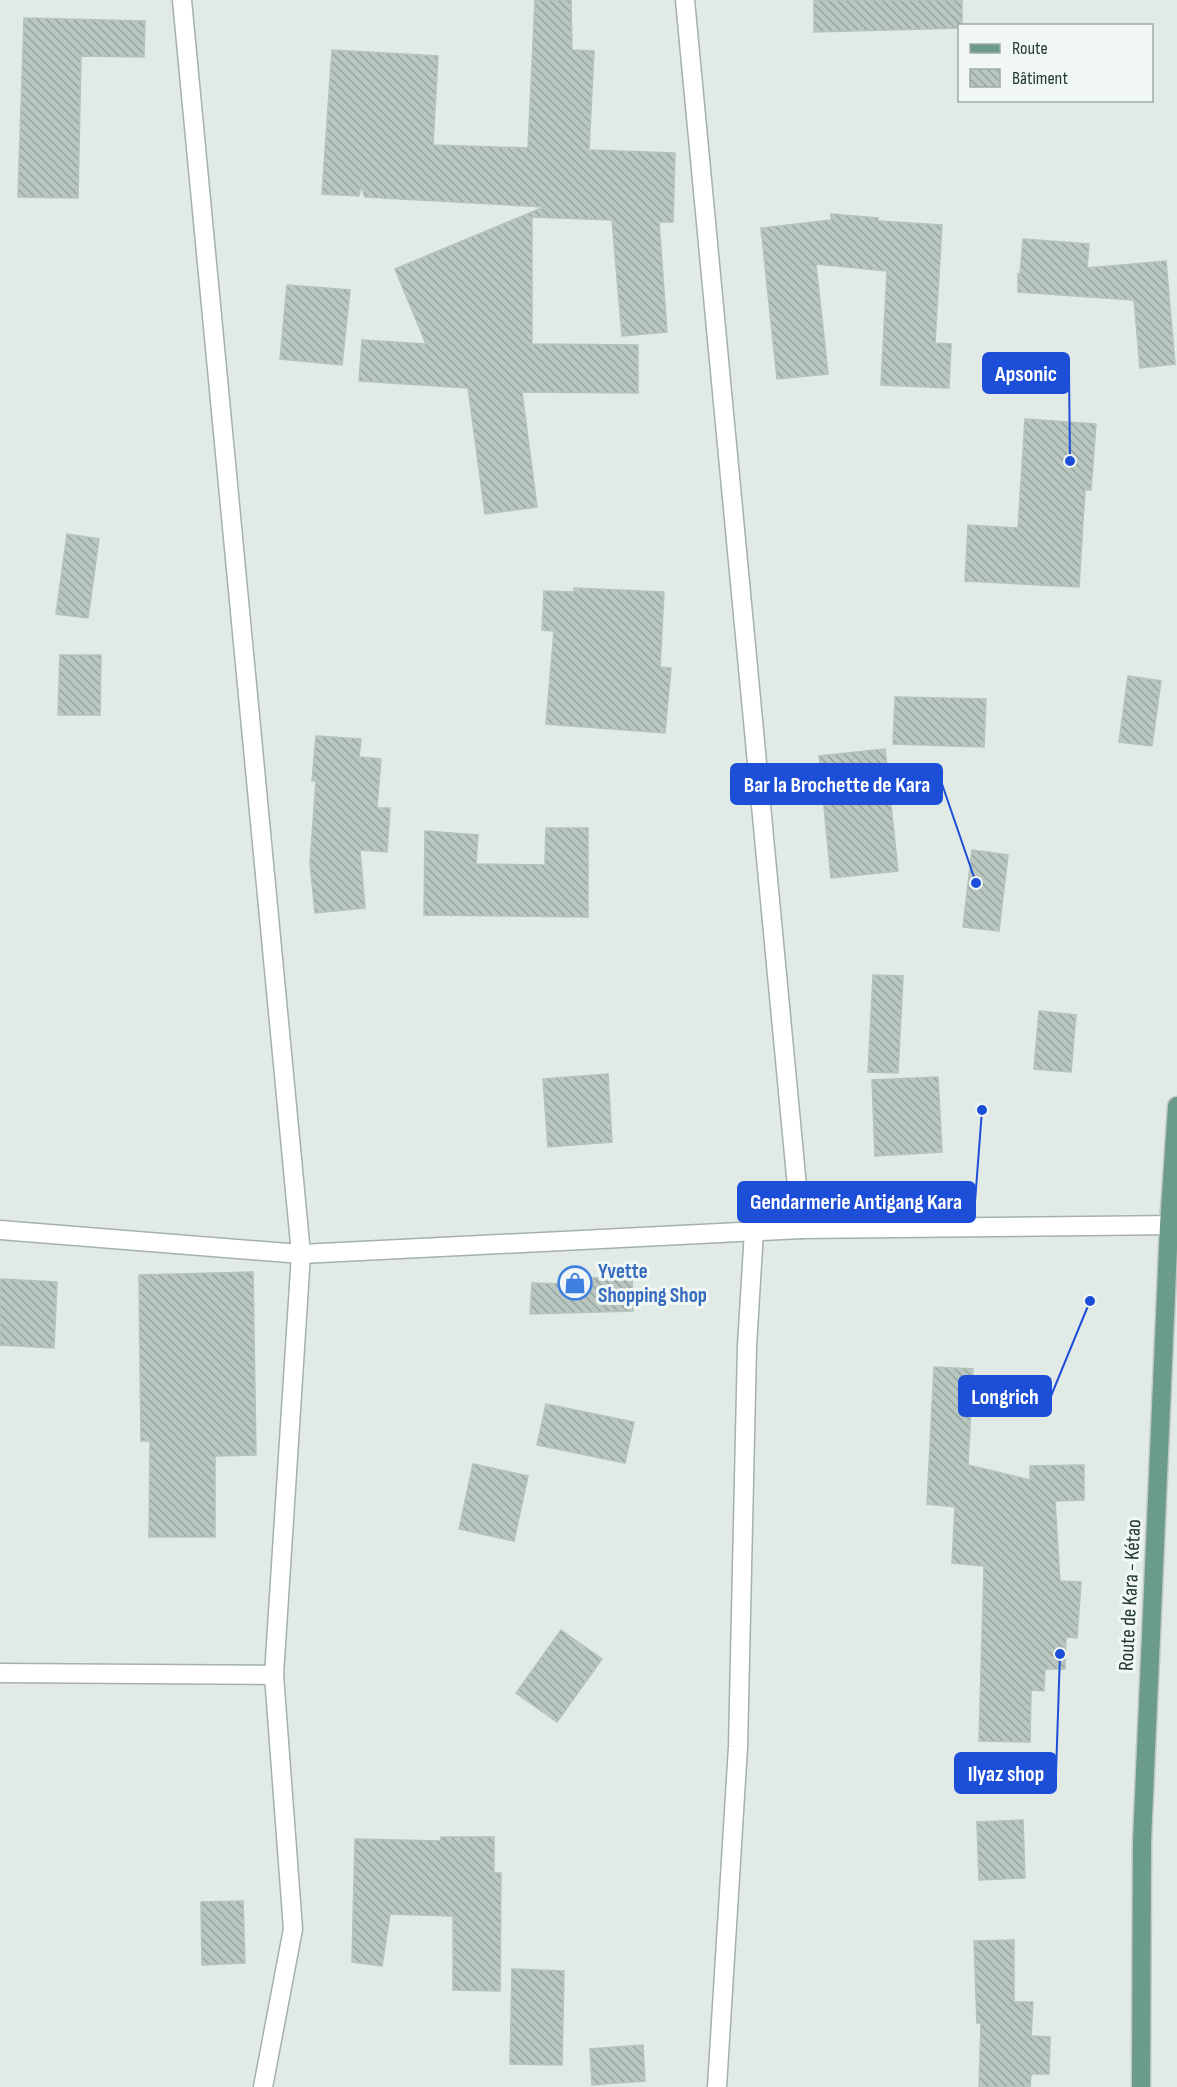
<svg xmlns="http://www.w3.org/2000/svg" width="1177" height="2087" viewBox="0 0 1177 2087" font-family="'Sofia Sans Condensed',sans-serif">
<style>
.building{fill:url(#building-back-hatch);stroke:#b4c3bc;stroke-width:1.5}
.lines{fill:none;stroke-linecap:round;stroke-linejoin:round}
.street-casing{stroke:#a4b1ac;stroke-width:21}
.primary-casing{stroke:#c1c8c6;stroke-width:21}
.street{stroke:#fff;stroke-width:18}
.primary{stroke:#6a9b8b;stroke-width:18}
.labels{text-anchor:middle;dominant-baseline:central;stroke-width:6;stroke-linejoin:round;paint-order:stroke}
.shop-label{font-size:21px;font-weight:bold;fill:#366cbe;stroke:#f1f7f4;text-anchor:start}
.street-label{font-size:21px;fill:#233932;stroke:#f1f7f4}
.leader{fill:none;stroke:#1d4ed8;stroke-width:2}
.callout-dot{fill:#1d4ed8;stroke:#f1f7f4;stroke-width:2}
.callout{fill:#1d4ed8;stroke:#1d4ed8;stroke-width:2}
.callout-label{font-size:22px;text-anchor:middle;font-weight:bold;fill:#fff}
</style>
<defs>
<pattern id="building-back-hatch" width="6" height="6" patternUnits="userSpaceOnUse" patternTransform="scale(1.5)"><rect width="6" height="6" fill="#bac7c1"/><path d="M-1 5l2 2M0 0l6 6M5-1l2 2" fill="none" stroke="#97a39d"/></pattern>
</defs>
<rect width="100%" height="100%" fill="#e1eae5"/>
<g class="building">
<path d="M 535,0 L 571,0 L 572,50 L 594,51 L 589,150 L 675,153 L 673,222 L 659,222 L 667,332 L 622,336 L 612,220 L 532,217 L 532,344 L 638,345 L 638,393 L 522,392 L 537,507 L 485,514 L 468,388 L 359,381 L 362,340 L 426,344 L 395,269 L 544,207 L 365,197 L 361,186 L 359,196 L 322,194 L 332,50 L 438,56 L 433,145 L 528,148 Z"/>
<path d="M 814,0 L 962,0 L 962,26 L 960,26 L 960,28 L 814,32 Z"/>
<path d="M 24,18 L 145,21 L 144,57 L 81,56 L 78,198 L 18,197 Z"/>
<path d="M 831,214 L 878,218 L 878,221 L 942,225 L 935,343 L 951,344 L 949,388 L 881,385 L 887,271 L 816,264 L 828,374 L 777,379 L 761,228 L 831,220 Z"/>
<path d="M 1023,239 L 1089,244 L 1087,268 L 1166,261 L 1175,364 L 1140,368 L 1134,300 L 1018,292 L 1018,274 L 1020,274 Z"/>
<path d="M 287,285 L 350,290 L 342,365 L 280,359 Z"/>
<path d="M 1025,419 L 1096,424 L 1091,490 L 1085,490 L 1079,587 L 965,581 L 968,525 L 1018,528 Z"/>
<path d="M 67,534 L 99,539 L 88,618 L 56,614 Z"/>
<path d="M 574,588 L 664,592 L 660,667 L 671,668 L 665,733 L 546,724 L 554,631 L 542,630 L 544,591 L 574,592 Z"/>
<path d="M 60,655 L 101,655 L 100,715 L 58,715 Z"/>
<path d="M 1128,676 L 1161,681 L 1152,746 L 1119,742 Z"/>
<path d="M 895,697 L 986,699 L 984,747 L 893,744 Z"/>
<path d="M 316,736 L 361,739 L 359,757 L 381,759 L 377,808 L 390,808 L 387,852 L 360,850 L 365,908 L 315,913 L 310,863 L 316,781 L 312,781 Z"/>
<path d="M 885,749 L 898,871 L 831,878 L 819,756 Z"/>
<path d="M 546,828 L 588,828 L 588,917 L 424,915 L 425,831 L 478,835 L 476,864 L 545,865 Z"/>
<path d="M 972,850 L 1008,855 L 999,931 L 963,927 Z"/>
<path d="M 873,975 L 903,976 L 898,1073 L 868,1072 Z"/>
<path d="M 1039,1011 L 1076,1015 L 1071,1072 L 1034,1069 Z"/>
<path d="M 608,1074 L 612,1142 L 548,1147 L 543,1079 Z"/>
<path d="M 938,1077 L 942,1152 L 875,1156 L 872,1080 Z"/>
<path d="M 253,1272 L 256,1455 L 215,1456 L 215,1537 L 149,1537 L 150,1441 L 141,1441 L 139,1275 Z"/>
<path d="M 613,1277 L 632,1277 L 633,1311 L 530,1314 L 532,1283 L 568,1284 L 568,1279 Z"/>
<path d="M 0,1279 L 57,1282 L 54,1348 L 0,1345 Z"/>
<path d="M 934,1367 L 973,1369 L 968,1465 L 1030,1480 L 1030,1466 L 1084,1465 L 1084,1500 L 1055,1501 L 1060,1581 L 1081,1582 L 1077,1638 L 1066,1637 L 1065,1669 L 1045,1669 L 1044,1691 L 1031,1690 L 1030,1742 L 979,1741 L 984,1566 L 952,1563 L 955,1507 L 927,1504 Z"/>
<path d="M 546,1404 L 634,1422 L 625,1463 L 537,1445 Z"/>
<path d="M 473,1464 L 528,1476 L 514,1541 L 459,1529 Z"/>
<path d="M 561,1630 L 602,1659 L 557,1722 L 516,1693 Z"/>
<path d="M 1023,1820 L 1025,1878 L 979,1880 L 977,1822 Z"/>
<path d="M 441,1837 L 494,1837 L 494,1873 L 501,1873 L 500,1991 L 453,1990 L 453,1916 L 390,1914 L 382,1966 L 352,1962 L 355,1839 L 440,1841 Z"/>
<path d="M 243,1901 L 245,1963 L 202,1965 L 201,1902 Z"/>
<path d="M 1014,1940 L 1014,2002 L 1033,2002 L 1031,2036 L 1050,2037 L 1049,2074 L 1031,2074 L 1030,2087 L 979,2087 L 981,2023 L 977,2023 L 974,1941 Z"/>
<path d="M 512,1969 L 564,1971 L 562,2065 L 510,2064 Z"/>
<path d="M 643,2045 L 645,2081 L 592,2085 L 590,2049 Z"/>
</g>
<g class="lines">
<defs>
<g id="street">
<path d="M 182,0 L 301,1254 L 274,1675 L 293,1929 L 263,2087"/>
<path d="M 685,0 L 801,1229"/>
<path d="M 0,1230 L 301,1254 L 801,1229 L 1177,1225"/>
<path d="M 0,1673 L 274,1675"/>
<path d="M 717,2087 L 738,1747 L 747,1346 L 754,1231"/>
</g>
<path id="primary" d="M 1141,2087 L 1142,1841 L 1169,1225 L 1177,1106"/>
</defs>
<use href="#street" class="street-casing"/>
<use href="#primary" class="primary-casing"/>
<use href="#street" class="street"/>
<use href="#primary" class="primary"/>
</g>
<defs>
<symbol id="shop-ring" viewBox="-11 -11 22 22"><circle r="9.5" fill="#f1f7f4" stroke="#3f7fe0" stroke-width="1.5"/><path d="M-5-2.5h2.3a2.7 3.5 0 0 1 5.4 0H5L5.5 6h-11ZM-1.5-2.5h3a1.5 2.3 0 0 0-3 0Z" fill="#3f7fe0"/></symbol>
</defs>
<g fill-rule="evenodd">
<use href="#shop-ring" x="556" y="1264" width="38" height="38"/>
</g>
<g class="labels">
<g class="shop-label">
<text x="598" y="1271">Yvette<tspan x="598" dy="24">Shopping Shop</tspan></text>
</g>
<g class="street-label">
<text transform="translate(1130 1595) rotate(-87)">Route de Kara - Kétao</text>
</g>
</g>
<path class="leader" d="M1070 461L1069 373M976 883L942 784M982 1110L975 1202M1090 1301L1051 1396M1060 1654L1056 1773"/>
<g class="callout-dot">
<circle cx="1070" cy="461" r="6"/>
<circle cx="976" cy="883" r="6"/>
<circle cx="982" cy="1110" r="6"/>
<circle cx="1090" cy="1301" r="6"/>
<circle cx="1060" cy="1654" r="6"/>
</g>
<g class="callout">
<rect x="983" y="353" width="86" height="40" rx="6"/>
<rect x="731" y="764" width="211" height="40" rx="6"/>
<rect x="738" y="1182" width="237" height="40" rx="6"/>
<rect x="959" y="1376" width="92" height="40" rx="6"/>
<rect x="955" y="1753" width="101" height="40" rx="6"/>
</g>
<g class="callout-label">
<text x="1026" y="381">Apsonic</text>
<text x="837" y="792">Bar la Brochette de Kara</text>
<text x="856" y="1209">Gendarmerie Antigang Kara</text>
<text x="1005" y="1404">Longrich</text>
<text x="1006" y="1781">Ilyaz shop</text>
</g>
<rect x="958" y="24" width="195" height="78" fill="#f1f7f4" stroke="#9faba6" stroke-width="1.5"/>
<rect x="970" y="44" width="30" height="9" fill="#6a9b8b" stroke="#9faba6" stroke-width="1.5"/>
<text x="1012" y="54" font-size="18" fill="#233932">Route</text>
<rect x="970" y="69" width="30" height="18" fill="url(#building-back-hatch)" stroke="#9faba6" stroke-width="1.5"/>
<text x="1012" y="84" font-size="18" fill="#233932">Bâtiment</text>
</svg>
